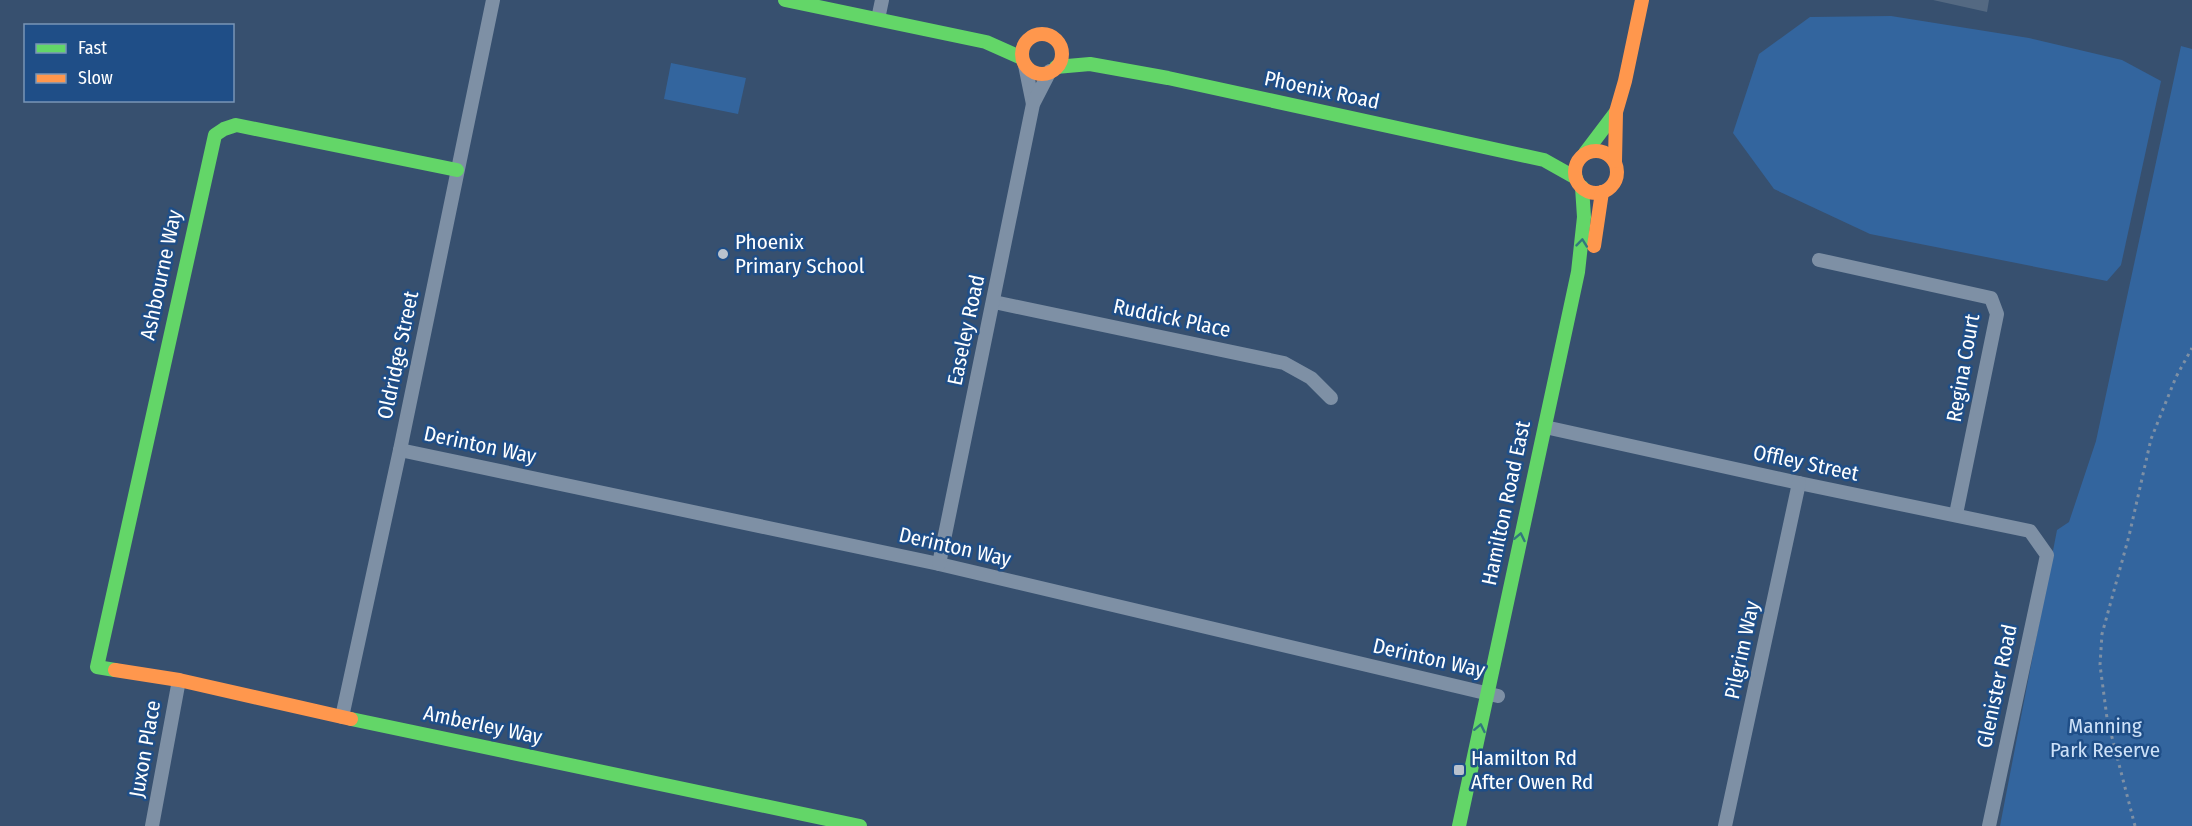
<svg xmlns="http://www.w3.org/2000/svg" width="2192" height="826" viewBox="0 0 2192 826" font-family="'Fira Sans Condensed',sans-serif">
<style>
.green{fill:#33659e}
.building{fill:#546982}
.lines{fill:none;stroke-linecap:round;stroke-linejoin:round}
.path{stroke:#7e90a5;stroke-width:3;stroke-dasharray:3 4.5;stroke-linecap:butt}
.street{stroke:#7e90a5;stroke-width:14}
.fast{stroke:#63d668;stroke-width:14}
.slow{stroke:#ff974d;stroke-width:14}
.oneway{stroke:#33777e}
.poi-dot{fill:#b9c2cd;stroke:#1f4e87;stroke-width:2}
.labels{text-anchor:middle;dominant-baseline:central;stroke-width:5;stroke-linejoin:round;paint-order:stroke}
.street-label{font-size:21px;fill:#fff;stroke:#1f4e87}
.poi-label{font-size:21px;fill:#fff;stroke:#1f4e87;text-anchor:start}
.park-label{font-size:21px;fill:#cde1f8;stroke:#1f4e87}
</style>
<rect width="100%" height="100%" fill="#37506f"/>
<g class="green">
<path d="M 1891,16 L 2029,38 L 2122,60 L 2161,81 L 2121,265 L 2107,281 L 1870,234 L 1774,189 L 1733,133 L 1759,54 L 1810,17 Z"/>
<path d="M 2181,46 L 2192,49 L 2192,826 L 2000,826 L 2057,530 L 2069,522 L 2096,441 Z"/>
<path d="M 671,63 L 746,78 L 738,114 L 664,99 Z"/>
</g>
<path class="building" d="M 1933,0 L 1989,0 L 1987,12 Z"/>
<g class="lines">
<path class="path" d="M 2135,826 L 2107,718 L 2100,665 L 2102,634 L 2129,536 L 2151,439 L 2176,377 L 2192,348"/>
<g class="street">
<path d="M 878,19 L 882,0"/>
<path d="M 1025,65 L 1033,104"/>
<path d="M 1819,260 L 1991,298 L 1997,314 L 1956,514"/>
<path d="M 994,302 L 1284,363 L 1311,378 L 1331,398"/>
<path d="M 1545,427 L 1799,483 L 2030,531 L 2047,555 L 1989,826"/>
<path d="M 400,450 L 939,564 L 1498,696"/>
<path d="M 939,564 L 1033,104 L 1050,71"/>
<path d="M 342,717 L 400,450 L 493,0"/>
<path d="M 152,826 L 179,680"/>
<path d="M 1725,826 L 1799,483"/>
</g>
<g class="fast">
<path d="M 785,0 L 986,42 L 1022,58"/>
<path d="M 1056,67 L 1090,64 L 1168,78 L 1544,160 L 1576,178"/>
<path d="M 1585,153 L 1616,112"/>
<path d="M 115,670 L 97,667 L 215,135 L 224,129 L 236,125 L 457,170"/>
<path d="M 351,719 L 860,826"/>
<path d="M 1459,826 L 1578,272 L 1584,217 L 1582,187"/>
</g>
<g class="slow">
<circle cx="1042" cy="54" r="20"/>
<circle cx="1596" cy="172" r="21"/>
<path d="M 1615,161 L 1616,112 L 1625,81 L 1642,0"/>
<path d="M 1594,246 L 1602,192"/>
<path d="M 115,670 L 179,680 L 351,719"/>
</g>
</g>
<defs><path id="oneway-chevron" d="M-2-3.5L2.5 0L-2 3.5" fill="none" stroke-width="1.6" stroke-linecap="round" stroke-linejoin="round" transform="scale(1.5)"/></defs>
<g class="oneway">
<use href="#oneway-chevron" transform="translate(1582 243) rotate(-84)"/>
<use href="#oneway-chevron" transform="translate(1520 537) rotate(-78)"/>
<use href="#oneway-chevron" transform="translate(1480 728) rotate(-78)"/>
</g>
<g class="poi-dot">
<circle cx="723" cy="254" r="6"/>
<rect x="1453" y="764" width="12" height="12" rx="3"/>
</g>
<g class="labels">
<g class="street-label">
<text transform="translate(1322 90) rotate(12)">Phoenix Road</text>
<text transform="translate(161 275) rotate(-78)">Ashbourne Way</text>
<text transform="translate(1172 318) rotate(12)">Ruddick Place</text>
<text transform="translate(966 330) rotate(-78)">Easeley Road</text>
<text transform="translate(398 355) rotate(-78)">Oldridge Street</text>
<text transform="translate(1963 368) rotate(-80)">Regina Court</text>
<text transform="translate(480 445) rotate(12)">Derinton Way</text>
<text transform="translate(1806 463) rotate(12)">Offley Street</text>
<text transform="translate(1506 503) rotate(-78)">Hamilton Road East</text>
<text transform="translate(955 547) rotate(13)">Derinton Way</text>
<text transform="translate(1742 650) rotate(-78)">Pilgrim Way</text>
<text transform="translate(1429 658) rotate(13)">Derinton Way</text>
<text transform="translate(1997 686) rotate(-78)">Glenister Road</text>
<text transform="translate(483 725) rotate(12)">Amberley Way</text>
<text transform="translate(145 749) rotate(-80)">Juxon Place</text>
</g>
<g class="poi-label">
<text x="735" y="242">Phoenix<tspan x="735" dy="24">Primary School</tspan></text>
<text x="1471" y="758">Hamilton Rd<tspan x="1471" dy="24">After Owen Rd</tspan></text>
</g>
<g class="park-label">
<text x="2105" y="726">Manning<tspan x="2105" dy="24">Park Reserve</tspan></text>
</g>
</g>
<rect x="24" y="24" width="210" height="78" fill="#1f4e87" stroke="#7995b7" stroke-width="1.5"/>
<rect x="36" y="44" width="30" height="9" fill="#63d668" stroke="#7995b7" stroke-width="1.5"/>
<text x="78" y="54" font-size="18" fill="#ffffff">Fast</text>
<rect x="36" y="74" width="30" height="9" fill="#ff974d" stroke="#7995b7" stroke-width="1.5"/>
<text x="78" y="84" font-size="18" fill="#ffffff">Slow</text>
</svg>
